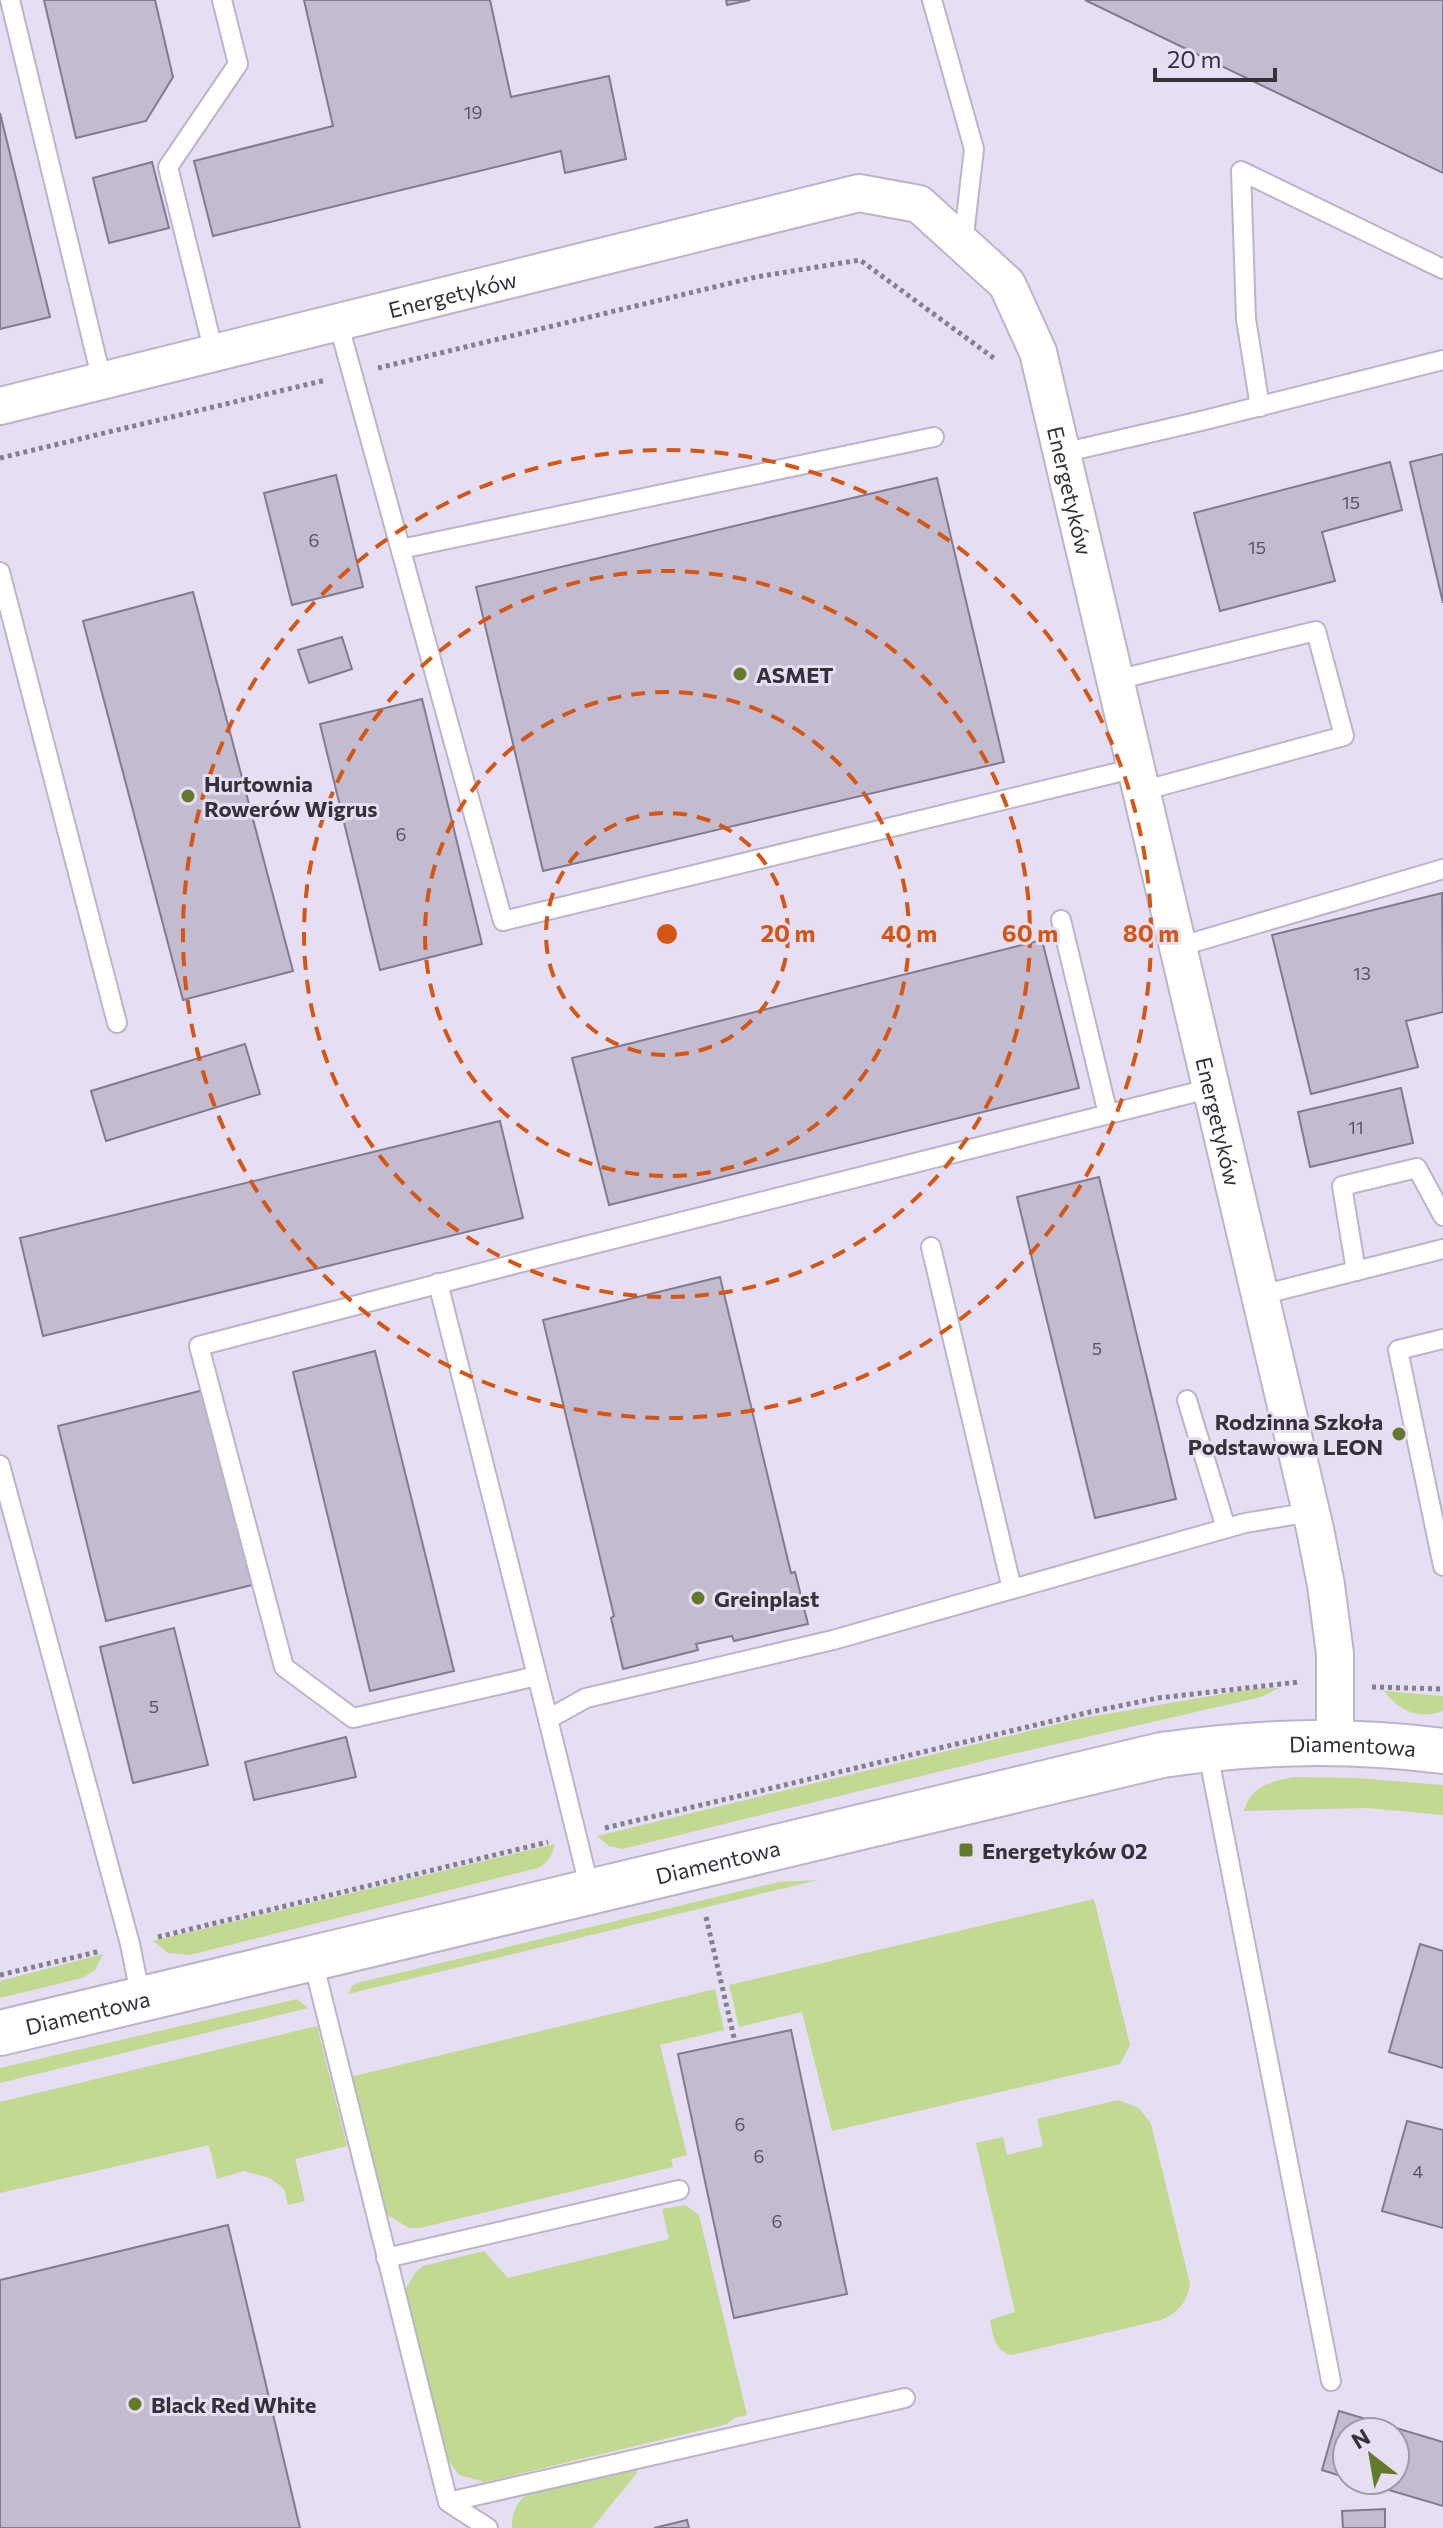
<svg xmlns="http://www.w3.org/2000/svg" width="1443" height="2528" viewBox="0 0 1443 2528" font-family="Commissioner,sans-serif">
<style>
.green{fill:#c1d991}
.building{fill:#c3bbd0;stroke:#827a8e;stroke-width:2}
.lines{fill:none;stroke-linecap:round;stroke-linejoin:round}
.service-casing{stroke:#bdb4c9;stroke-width:22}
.minor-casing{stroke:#bdb4c9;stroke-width:40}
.tertiary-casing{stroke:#bdb4c9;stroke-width:48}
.path{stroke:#847f8d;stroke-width:5;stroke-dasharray:4 4;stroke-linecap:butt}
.service{stroke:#fff;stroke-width:18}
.minor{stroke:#fff;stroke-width:36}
.tertiary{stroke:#fff;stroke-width:44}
.ring{fill:none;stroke:#d65510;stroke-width:4;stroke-dasharray:14 10}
.poi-dot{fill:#647a2b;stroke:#e6def3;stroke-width:3}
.labels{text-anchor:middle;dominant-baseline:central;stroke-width:6;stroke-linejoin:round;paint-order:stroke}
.number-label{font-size:18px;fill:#58545f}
.street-label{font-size:22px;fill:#343139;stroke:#e6def3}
.poi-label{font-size:22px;font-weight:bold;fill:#343139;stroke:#e6def3;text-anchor:start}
.centre{fill:#d65510;stroke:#e6def3;stroke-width:4}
.ring-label{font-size:24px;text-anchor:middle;font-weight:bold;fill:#d65510;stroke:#e6def3;stroke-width:6;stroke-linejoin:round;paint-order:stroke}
</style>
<rect width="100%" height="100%" fill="#e6def3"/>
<g class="green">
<path d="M 1279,1688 L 1261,1697 L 991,1759 L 622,1849 L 609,1846 L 597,1836 L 1083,1718 L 1252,1689 Z"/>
<path d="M 1384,1691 L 1443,1696 L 1443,1711 C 1420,1720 1399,1711 1384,1691 Z"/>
<path d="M 1296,1777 L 1355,1778 L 1443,1785 L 1443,1815 L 1367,1808 L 1244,1811 C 1250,1786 1274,1780 1296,1777 Z"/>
<path d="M 555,1844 C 552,1855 548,1863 538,1868 L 190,1955 L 168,1953 L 153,1941 Z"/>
<path d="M 818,1880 L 348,1994 L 352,1986 L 357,1983 L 779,1882 Z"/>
<path d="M 1094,1899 L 1130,2045 L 1120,2064 L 832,2131 L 802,2012 L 739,2027 L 729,1985 Z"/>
<path d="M 103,1954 L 95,1970 L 82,1978 L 0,1998 L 0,1981 Z"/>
<path d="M 715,1989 L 724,2030 L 660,2045 L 687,2155 L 671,2159 L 673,2167 L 420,2228 L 409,2228 L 386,2214 L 350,2077 Z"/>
<path d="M 297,1999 L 308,2008 L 0,2083 L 0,2068 Z"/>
<path d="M 317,2026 L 347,2146 L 295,2159 L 305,2201 L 288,2205 L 284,2189 L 270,2178 L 244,2171 L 217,2179 L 209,2145 L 0,2193 L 0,2102 Z"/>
<path d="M 1118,2100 L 1139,2108 L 1151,2124 L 1190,2284 C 1188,2301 1177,2314 1161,2320 L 1012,2355 C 994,2352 993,2334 990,2320 L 1015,2312 L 976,2143 L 1003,2137 L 1007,2155 L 1043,2146 L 1037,2119 Z"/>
<path d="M 685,2205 L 699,2215 L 747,2415 L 734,2418 L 727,2424 L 485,2482 L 459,2475 L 444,2454 L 404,2292 L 415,2273 L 423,2266 L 484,2251 L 508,2278 L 669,2239 L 662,2209 Z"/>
<path d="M 635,2466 L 637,2473 L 592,2528 L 512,2528 C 511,2512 518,2499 532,2491 Z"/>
</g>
<g class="building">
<path d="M 44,0 L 155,0 L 173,77 L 146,121 L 76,138 Z"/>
<path d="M 304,0 L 490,0 L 511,97 L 609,76 L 626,159 L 565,173 L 561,151 L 213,236 L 194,161 L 333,126 Z"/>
<path d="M 726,0 L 750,0 L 727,5 Z"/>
<path d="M 1085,0 L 1443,0 L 1443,173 Z"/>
<path d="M 0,113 L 50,317 L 0,329 Z"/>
<path d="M 152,162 L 169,228 L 109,243 L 93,178 Z"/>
<path d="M 1443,454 L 1443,603 L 1410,462 Z"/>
<path d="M 1390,462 L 1402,510 L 1322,532 L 1335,581 L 1220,611 L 1194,513 Z"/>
<path d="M 336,475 L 363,587 L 292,605 L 264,493 Z"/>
<path d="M 937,478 L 1004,762 L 543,871 L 476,587 Z"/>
<path d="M 193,592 L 293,971 L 183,1000 L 83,621 Z"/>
<path d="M 342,637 L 352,669 L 309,683 L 298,650 Z"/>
<path d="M 422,699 L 482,944 L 380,970 L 320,724 Z"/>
<path d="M 1442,893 L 1443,1012 L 1406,1021 L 1418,1067 L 1311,1094 L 1272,935 Z"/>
<path d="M 1042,940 L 1079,1088 L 609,1205 L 572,1058 Z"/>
<path d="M 245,1044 L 260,1094 L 106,1141 L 91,1091 Z"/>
<path d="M 1401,1088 L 1413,1143 L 1310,1167 L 1298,1112 Z"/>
<path d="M 500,1121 L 523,1218 L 43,1336 L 20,1238 Z"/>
<path d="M 1099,1177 L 1176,1499 L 1095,1518 L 1017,1197 Z"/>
<path d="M 720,1277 L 791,1573 L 795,1572 L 808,1624 L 734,1641 L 732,1636 L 696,1644 L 698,1650 L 623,1669 L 611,1618 L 614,1616 L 543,1320 Z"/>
<path d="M 375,1351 L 454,1671 L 370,1691 L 293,1372 Z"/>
<path d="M 204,1390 L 252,1585 L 106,1621 L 58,1426 Z"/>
<path d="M 174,1628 L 208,1765 L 133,1783 L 100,1647 Z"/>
<path d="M 346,1737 L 356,1777 L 254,1800 L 245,1762 Z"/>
<path d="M 1420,1944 L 1443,1951 L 1443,2068 L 1389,2052 Z"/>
<path d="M 791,2030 L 847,2294 L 734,2318 L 678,2054 Z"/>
<path d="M 1407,2121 L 1443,2130 L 1443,2228 L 1382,2211 Z"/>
<path d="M 228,2225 L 300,2528 L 0,2528 L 0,2280 Z"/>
<path d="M 1339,2411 L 1443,2442 L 1443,2506 L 1355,2480 L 1395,2480 L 1395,2432 L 1347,2432 L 1347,2478 L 1322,2470 Z"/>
<path d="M 1385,2509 L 1385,2528 L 1343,2528 L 1342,2511 Z"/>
<path d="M 687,2520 L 689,2528 L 654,2528 Z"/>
</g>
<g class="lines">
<defs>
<g id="service">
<path d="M 10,0 L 102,381"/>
<path d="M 932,0 L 974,149 L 963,244"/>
<path d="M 338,322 L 503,921 L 1136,768"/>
<path d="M 214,353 L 168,167 L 238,64 L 222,0"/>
<path d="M 1260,407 L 1246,319 L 1241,171 L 1443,269"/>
<path d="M 1062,453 L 1201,421 L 1443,360"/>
<path d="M 401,549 L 934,437"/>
<path d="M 0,572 L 117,1023"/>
<path d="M 1116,680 L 1316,631 L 1344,736 L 1142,791"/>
<path d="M 1061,920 L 1108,1114"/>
<path d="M 1178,947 L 1443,869"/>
<path d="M 931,1247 L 1012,1589"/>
<path d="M 1356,1271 L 1342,1186 L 1417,1168 L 1443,1216"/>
<path d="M 438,1283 L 548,1719"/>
<path d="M 1261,1295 L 1443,1249"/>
<path d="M 1443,1339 L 1398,1350 L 1443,1566"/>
<path d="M 1187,1400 L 1226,1528"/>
<path d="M 0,1465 L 130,1944 L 141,1999"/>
<path d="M 537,1676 L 353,1718 L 284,1667 L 199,1346 L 542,1257 L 1212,1088"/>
<path d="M 1207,1748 L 1331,2381"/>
<path d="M 590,1890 L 548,1719 L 586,1698 L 833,1640 L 1245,1523 L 1311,1512"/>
<path d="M 312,1957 L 448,2502 L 488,2528"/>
<path d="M 386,2258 L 679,2190"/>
<path d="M 448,2502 L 905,2398"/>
</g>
<g id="minor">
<path id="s1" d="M 0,406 L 859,193 L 919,204 L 1007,284 L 1038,352 L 1315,1529 L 1326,1585 L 1335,1654 L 1335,1744"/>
</g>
<g id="tertiary">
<path id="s2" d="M 0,2033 L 1162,1755 C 1258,1741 1346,1739 1443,1751"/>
</g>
</defs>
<use href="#service" class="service-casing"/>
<use href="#minor" class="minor-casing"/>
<use href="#tertiary" class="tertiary-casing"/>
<g class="path">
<path d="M 378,368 L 756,277 L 860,260 L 995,359"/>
<path d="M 0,458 L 326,380"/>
<path d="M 1372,1687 L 1443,1689"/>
<path d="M 605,1828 L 1090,1712 L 1158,1698 L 1299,1682"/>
<path d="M 706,1917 L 735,2042"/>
<path d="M 158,1937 L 548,1842"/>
<path d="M 0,1975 L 101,1951"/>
</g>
<use href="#service" class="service"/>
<use href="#minor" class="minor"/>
<use href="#tertiary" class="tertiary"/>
</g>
<g class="ring">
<circle cx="667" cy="934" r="121"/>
<circle cx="667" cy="934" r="242"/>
<circle cx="667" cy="934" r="363"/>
<circle cx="667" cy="934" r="484"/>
</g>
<g class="poi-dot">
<circle cx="740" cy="674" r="8"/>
<circle cx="188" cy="796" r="8"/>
<circle cx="1399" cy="1434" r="8"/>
<circle cx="698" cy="1598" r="8"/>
<rect x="958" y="1842" width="16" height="16" rx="4"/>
<circle cx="135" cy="2404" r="8"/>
</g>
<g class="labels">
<g class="number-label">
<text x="473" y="112">19</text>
<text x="1351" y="502">15</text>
<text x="314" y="540">6</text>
<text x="1257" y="547">15</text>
<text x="401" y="834">6</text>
<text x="1362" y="973">13</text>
<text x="1356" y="1127">11</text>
<text x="1097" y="1348">5</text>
<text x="154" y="1706">5</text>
<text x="740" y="2124">6</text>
<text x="759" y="2156">6</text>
<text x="1418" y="2171">4</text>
<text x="777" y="2221">6</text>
</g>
<g class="street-label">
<text stroke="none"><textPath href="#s1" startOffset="466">Energetyków</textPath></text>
<text stroke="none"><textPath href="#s1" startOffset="1282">Energetyków</textPath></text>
<text stroke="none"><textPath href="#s1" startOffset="1930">Energetyków</textPath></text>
<text stroke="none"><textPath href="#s2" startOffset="1386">Diamentowa</textPath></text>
<text stroke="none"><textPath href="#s2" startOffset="738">Diamentowa</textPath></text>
<text stroke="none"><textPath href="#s2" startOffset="90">Diamentowa</textPath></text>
</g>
<g class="poi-label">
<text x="756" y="674">ASMET</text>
<text x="204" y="783">Hurtownia<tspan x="204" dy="25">Rowerów Wigrus</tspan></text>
<text x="1383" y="1421" text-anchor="end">Rodzinna Szkoła<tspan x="1383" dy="25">Podstawowa LEON</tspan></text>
<text x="714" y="1598">Greinplast</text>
<text x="982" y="1850">Energetyków 02</text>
<text x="151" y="2404">Black Red White</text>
</g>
</g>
<circle cx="667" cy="934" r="12" class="centre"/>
<g class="ring-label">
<text x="788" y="942">20 m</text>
<text x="909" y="942">40 m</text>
<text x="1030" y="942">60 m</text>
<text x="1151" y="942">80 m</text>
</g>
<g transform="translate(1371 2456) rotate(329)"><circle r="38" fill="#e6def3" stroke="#9f99a9" stroke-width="2"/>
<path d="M0-6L14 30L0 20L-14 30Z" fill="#647a2b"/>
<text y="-12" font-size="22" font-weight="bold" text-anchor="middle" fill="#343139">N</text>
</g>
<path d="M1155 68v12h120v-12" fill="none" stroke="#343139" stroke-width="4"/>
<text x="1167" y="68" font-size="24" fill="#343139" stroke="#e6def3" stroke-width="6" paint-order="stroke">20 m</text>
</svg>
